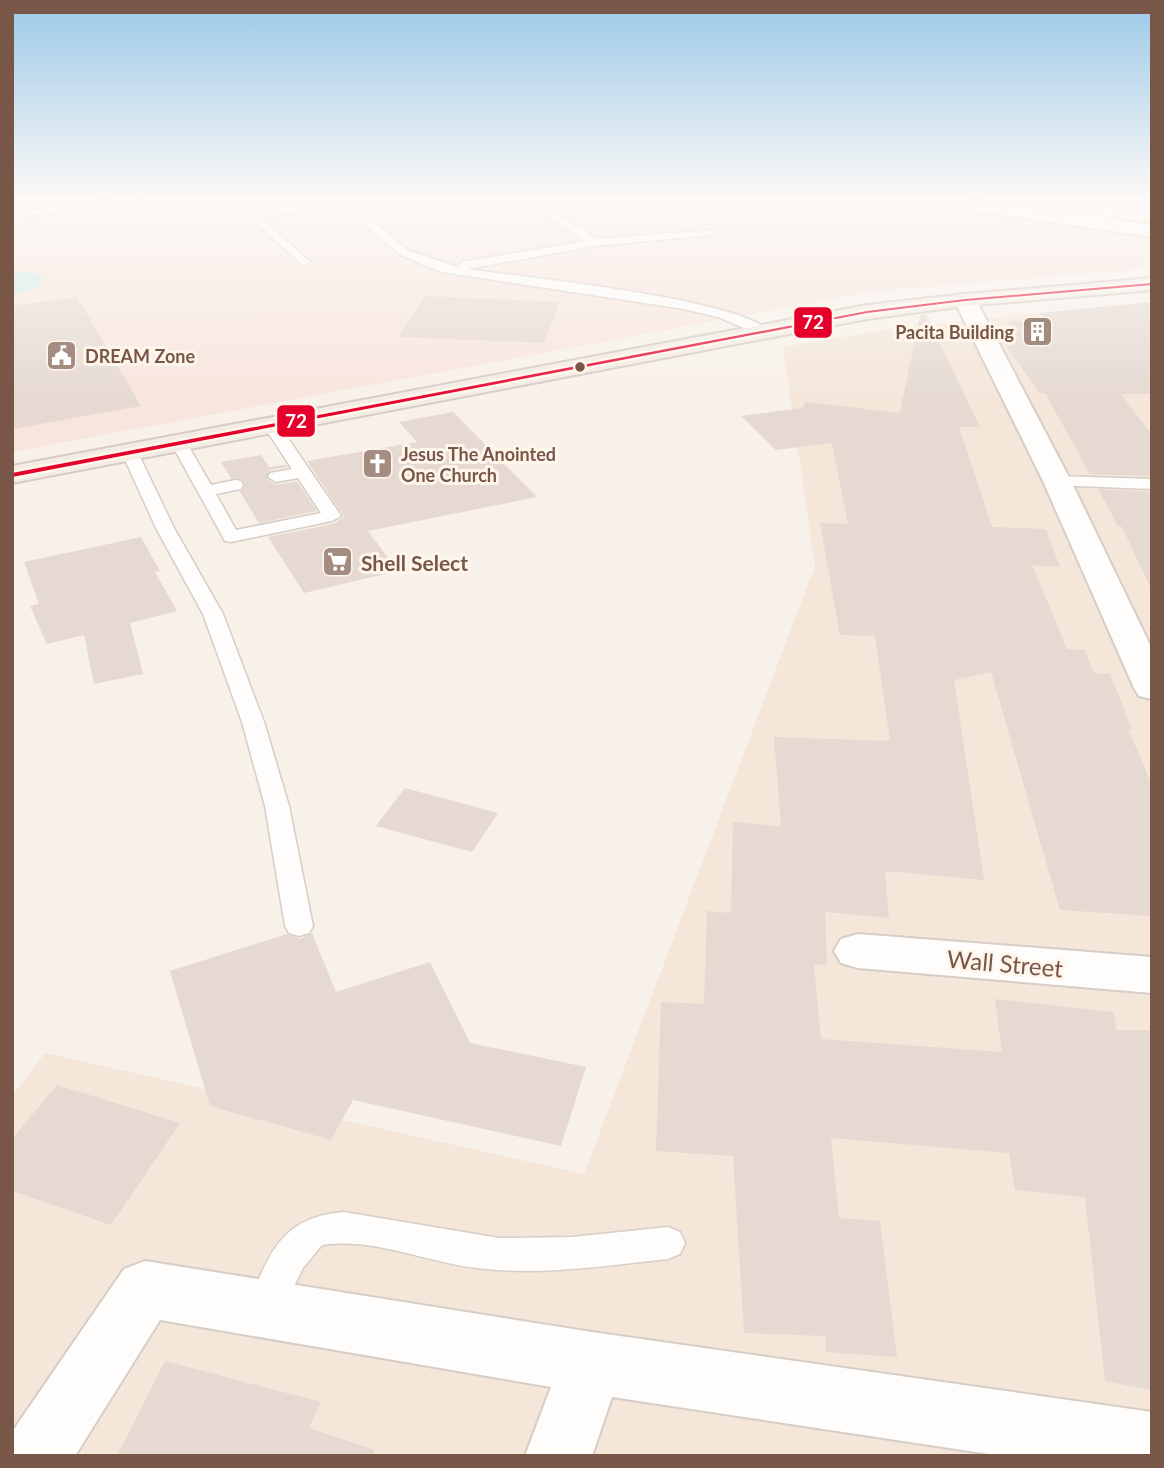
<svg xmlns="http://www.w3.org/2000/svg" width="1164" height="1468" viewBox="0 0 1164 1468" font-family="Lato,sans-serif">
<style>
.residential{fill:#f4e6d9}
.commercial{fill:#f8e5dd}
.water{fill:#cae8e9}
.building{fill:#e5d9d1}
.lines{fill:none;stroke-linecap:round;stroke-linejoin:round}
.service-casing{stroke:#d6cdc6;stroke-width:3}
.minor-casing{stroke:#d6cdc6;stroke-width:4}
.tertiary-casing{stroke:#d6cdc6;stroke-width:4}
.primary-casing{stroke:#d7cbc5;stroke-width:4}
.service{fill:#fefdfc;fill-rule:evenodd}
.minor{fill:#fefdfc;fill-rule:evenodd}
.tertiary{fill:#fefdfc;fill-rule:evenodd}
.primary{fill:#f3ece4;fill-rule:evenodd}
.bus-1-casing{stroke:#fff6eb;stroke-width:5}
.bus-1{fill:#e4002b;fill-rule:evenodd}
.bus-dot{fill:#785648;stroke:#fff6eb;stroke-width:2.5}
.labels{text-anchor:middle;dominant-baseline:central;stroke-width:6;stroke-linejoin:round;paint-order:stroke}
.far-poi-label{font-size:18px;font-weight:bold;fill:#785648;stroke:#fff6eb;text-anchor:start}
.poi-label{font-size:21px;font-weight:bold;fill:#785648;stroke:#fff6eb;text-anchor:start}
.near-street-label{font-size:24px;fill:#785648;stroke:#fff6eb}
.line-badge{stroke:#fff6eb;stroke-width:2.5}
.badge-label{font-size:19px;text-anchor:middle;font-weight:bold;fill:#fff}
</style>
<rect width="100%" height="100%" fill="#f8f1ea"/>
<path class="residential" d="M 1152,302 L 1152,1456 L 12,1456 L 12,1096 L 45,1053 L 584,1174 L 815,566 L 783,347 L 904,327 Z"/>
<path class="commercial" d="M 12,198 L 872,198 L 1152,238 L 1152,268 L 870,292 L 12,452 Z"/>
<path class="water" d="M 12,271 L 35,273 L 44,279 L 36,288 L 12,295 Z"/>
<g class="building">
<path d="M 425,296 L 560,302 L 544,343 L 398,337 Z"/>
<path d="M 77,297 L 141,406 L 12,429 L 12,306 Z"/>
<path d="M 1152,302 L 1152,394 L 1121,394 L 1152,435 L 1152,476 L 1090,474 L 1045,393 L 1039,393 L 993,327 L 1011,327 L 1007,321 L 1048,321 L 1039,313 Z"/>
<path d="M 926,314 L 980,427 L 959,427 L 992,527 L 1046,529 L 1060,567 L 1032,565 L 1067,649 L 1085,650 L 1094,673 L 1110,674 L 1132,729 L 1128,729 L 1152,785 L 1152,916 L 1060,910 L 991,672 L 954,680 L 984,880 L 885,871 L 889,918 L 825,912 L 827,965 L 814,964 L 821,1039 L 1002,1052 L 995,999 L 1113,1012 L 1117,1030 L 1152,1030 L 1152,1390 L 1105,1381 L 1085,1197 L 1015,1190 L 1009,1153 L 831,1138 L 839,1218 L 880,1221 L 897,1357 L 826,1352 L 825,1336 L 744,1333 L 733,1156 L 656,1151 L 661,1002 L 704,1004 L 707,911 L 731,913 L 733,822 L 781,826 L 774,737 L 890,741 L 875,636 L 840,635 L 820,523 L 848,524 L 832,443 L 776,450 L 741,416 L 803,408 L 805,402 L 900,413 L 920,315 Z"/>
<path d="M 453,412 L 537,497 L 368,531 L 398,571 L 304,593 L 268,537 L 333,524 L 344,517 L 307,461 L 417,442 L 399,422 Z"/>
<path d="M 261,455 L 269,467 L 286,465 L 288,467 L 270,470 L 267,479 L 276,485 L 297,481 L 317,511 L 259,523 L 240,492 L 245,486 L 243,480 L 231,478 L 221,462 Z"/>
<path d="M 1098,489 L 1152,492 L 1152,591 L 1122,527 L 1118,526 Z"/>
<path d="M 141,537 L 160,571 L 155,572 L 177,611 L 130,623 L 143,674 L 94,684 L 84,635 L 47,644 L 30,606 L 39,604 L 24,562 Z"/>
<path d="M 405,788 L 498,813 L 472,852 L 376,826 Z"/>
<path d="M 312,933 L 336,992 L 430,962 L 470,1043 L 586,1067 L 561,1146 L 353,1100 L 331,1140 L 210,1106 L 170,971 L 287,934 L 300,939 Z"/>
<path d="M 57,1085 L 180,1123 L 111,1225 L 12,1191 L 12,1139 Z"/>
<path d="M 165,1361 L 321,1402 L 309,1428 L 374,1450 L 373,1456 L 117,1456 Z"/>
</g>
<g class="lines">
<defs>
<g id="service">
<path d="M 116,198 L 144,198 L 12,219 L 12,213 Z"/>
<path d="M 333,198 L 345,198 L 409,251 L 457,267 L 462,262 L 585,241 L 541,212 L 541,208 L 545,207 L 597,239 L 715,230 L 715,234 L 711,235 L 595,246 L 467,269 C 524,277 735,298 770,331 L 763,335 L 758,334 L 718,317 L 684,309 L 441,272 L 401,255 L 339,204 L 261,218 L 308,260 L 310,262 L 304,266 L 249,217 L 271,208 Z"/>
<path d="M 271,420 L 277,422 L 341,516 L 332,521 L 231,542 L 225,541 L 171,443 L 173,440 L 185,440 L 211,485 L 235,480 L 241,481 L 243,485 L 241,489 L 216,494 L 236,530 L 321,513 L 298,478 L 276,482 L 268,477 L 270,473 L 292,469 L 263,425 Z"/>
<path d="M 130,448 L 138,453 L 174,528 L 223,614 L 264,722 L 289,806 L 313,926 L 309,933 L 299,936 L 289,933 L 285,926 L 265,806 L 242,722 L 203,614 L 156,528 L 122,453 Z"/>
<path d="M 1057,476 L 1152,479 L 1152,489 L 1051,485 L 1049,481 L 1051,477 Z"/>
<path d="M 344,1212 L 499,1238 L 572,1237 L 668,1227 L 680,1232 L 685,1243 L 680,1254 L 668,1259 C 604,1266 540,1276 476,1268 C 426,1262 373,1237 322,1245 L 303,1268 L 277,1321 L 264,1326 L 251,1321 L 246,1309 C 269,1256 279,1217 344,1212 Z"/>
</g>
<g id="minor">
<path d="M 1116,198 L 1136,198 L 1101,226 L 1089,226 L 1086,222 L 1089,218 Z"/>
<path d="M 965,294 L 973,295 L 976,300 L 1071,481 L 1152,649 L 1152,699 L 1139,696 L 1134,688 L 1043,481 L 954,300 L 957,295 Z"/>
<path d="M 858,934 L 1152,957 L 1152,993 L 858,968 L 841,963 L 834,951 L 841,939 Z"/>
<path d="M 145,1261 L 592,1332 L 1152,1412 L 1152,1456 L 1002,1456 L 612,1397 L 592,1456 L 525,1456 L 551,1387 L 160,1320 L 75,1456 L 12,1456 L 12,1432 L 124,1269 Z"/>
</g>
<path id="tertiary" d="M 915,198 L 962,198 L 1152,225 L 1152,237 L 924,203 Z"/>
<path id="primary" d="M 1152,278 L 1152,290 L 965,306 L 867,319 L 12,483 L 12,466 L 867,305 L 965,294 Z"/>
</defs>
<use href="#service" class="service-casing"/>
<use href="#minor" class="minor-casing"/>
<use href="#tertiary" class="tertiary-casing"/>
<use href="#primary" class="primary-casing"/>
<use href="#service" class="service"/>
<use href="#minor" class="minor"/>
<use href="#tertiary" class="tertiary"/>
<use href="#primary" class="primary"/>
<defs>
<path id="bus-1" d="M 1152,283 L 1152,285 L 965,301 L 867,313 L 12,477 L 12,473 L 867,311 L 965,299 Z"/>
</defs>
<use href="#bus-1" class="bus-1-casing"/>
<use href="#bus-1" class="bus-1"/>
</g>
<linearGradient id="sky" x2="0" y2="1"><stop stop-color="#9cc9e8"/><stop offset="0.49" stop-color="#fcf9f6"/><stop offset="1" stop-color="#fcf9f6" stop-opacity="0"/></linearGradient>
<rect width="1164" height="404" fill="url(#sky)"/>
<defs>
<symbol id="building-square" viewBox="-11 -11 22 22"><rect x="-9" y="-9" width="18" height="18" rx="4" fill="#a58c81" stroke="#fff6eb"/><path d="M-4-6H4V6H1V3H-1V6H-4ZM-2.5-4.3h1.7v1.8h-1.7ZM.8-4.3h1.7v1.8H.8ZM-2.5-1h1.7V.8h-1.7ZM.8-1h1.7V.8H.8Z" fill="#fff"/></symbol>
<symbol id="civic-square" viewBox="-11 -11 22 22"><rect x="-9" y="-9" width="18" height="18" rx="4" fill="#a58c81" stroke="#fff6eb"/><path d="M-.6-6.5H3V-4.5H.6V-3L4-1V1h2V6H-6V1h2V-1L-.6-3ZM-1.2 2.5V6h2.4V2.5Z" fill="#fff"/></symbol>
<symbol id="church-square" viewBox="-11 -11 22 22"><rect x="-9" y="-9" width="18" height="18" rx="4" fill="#a58c81" stroke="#fff6eb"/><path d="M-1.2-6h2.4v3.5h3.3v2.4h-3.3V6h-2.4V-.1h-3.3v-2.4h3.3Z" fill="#fff"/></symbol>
<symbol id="supermarket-square" viewBox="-11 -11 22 22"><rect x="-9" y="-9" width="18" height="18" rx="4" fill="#a58c81" stroke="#fff6eb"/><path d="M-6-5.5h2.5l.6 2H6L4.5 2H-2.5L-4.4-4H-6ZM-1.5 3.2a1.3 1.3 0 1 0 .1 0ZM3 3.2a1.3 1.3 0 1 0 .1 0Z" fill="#fff"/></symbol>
</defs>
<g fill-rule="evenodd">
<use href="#building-square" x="1020" y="314" width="35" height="35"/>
<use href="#civic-square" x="44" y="338" width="35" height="35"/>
<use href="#church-square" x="360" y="446" width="35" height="35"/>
<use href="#supermarket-square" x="320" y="544" width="35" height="35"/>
</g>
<circle class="bus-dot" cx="580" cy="367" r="6"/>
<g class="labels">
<g class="far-poi-label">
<text x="1014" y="332" text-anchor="end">Pacita Building</text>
<text x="85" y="356">DREAM Zone</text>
<text x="401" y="454">Jesus The Anointed<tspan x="401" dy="21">One Church</tspan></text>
</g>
<g class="poi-label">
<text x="361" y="562">Shell Select</text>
</g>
<g class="near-street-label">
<text transform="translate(1005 963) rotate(5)">Wall Street</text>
</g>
</g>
<g class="line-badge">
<rect x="793" y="306" width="40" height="33" rx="7" fill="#e4002b"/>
<rect x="276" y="404" width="40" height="34" rx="7" fill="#e4002b"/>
</g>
<g class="badge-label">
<text x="813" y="329">72</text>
<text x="296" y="428">72</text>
</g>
<rect width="1164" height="1468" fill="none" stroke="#785648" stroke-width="28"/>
</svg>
